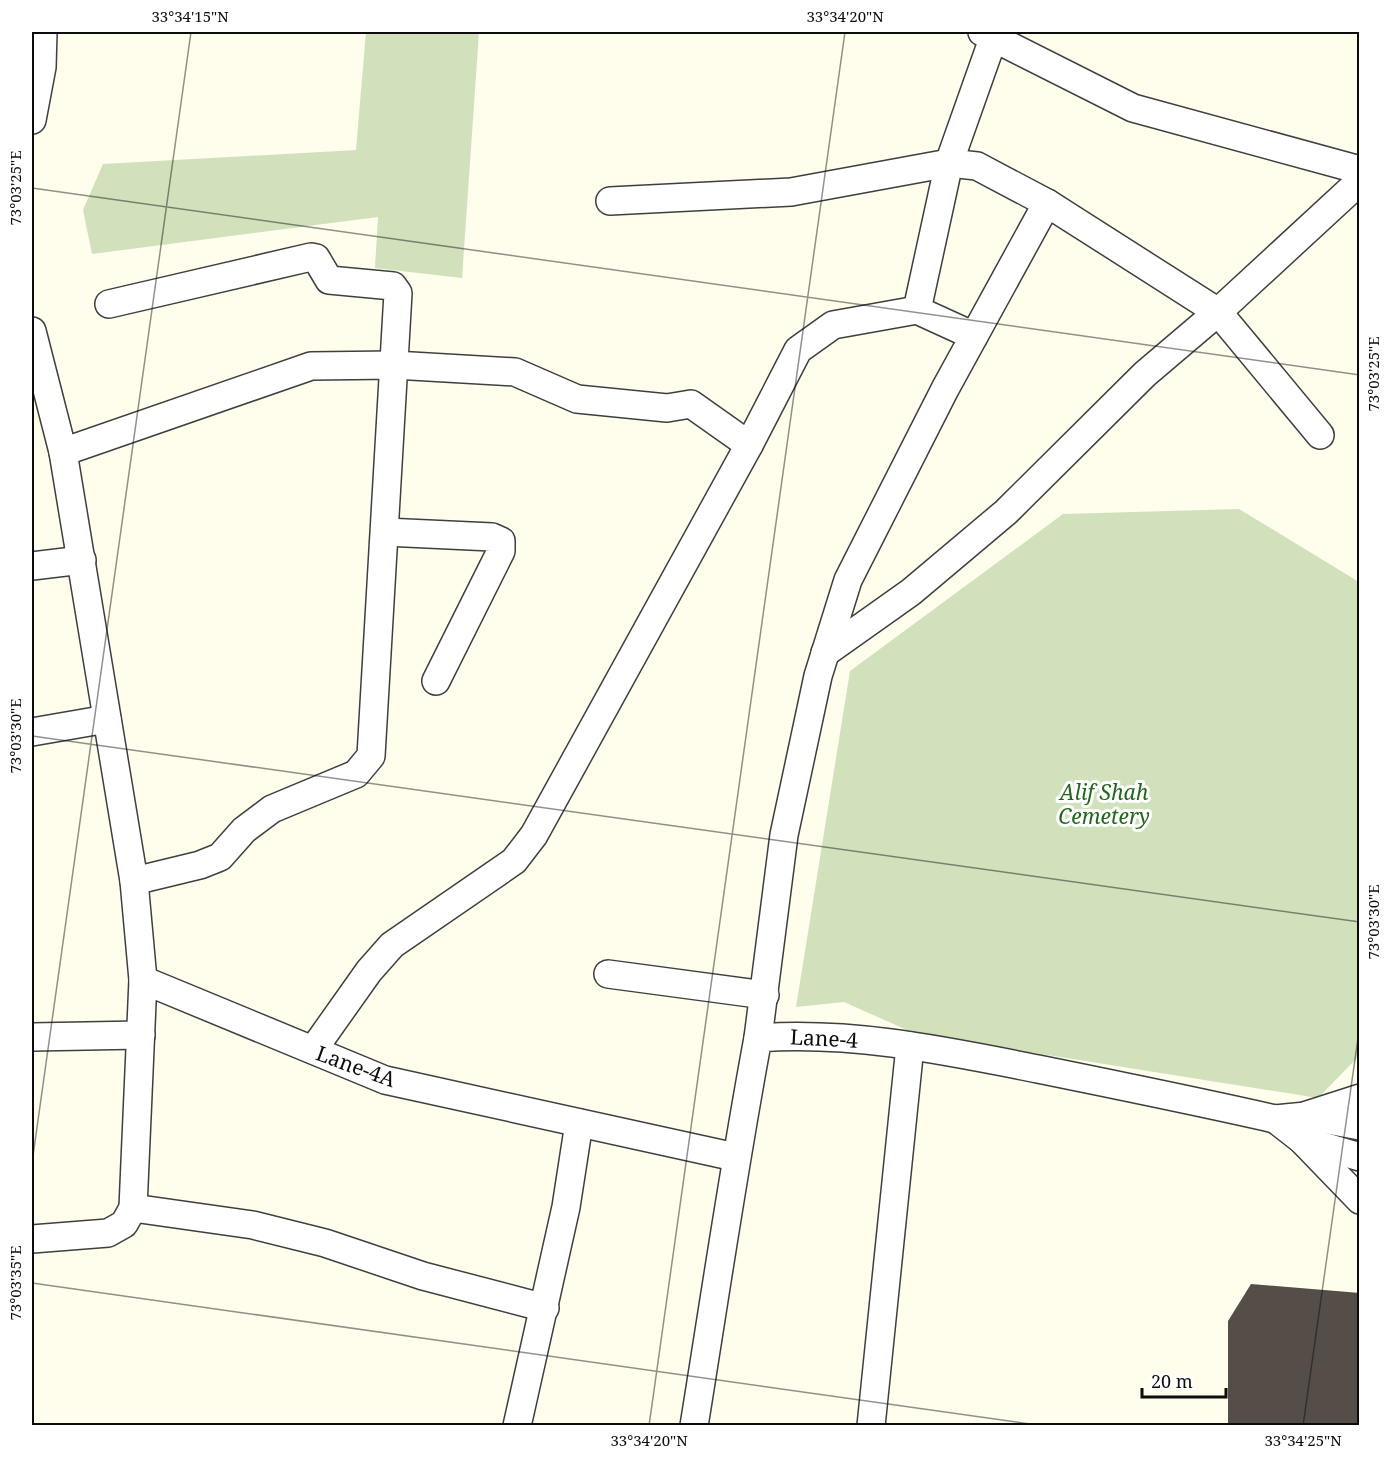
<svg xmlns="http://www.w3.org/2000/svg" width="1391" height="1457" viewBox="0 0 1391 1457" font-family="'Noto Serif',serif">
<style>
.cemetery{fill:#d1e1bc}
.building{fill:#554e48}
.lines{fill:none;stroke-linecap:round;stroke-linejoin:round}
.minor-casing{stroke:#3f3f3f;stroke-width:30}
.minor{stroke:#fff;stroke-width:27}
.ticks{fill:none;stroke:#0c0c0c;stroke-width:1.5;stroke-opacity:0.45}
.labels{text-anchor:middle;dominant-baseline:central;stroke-width:6;stroke-linejoin:round;paint-order:stroke}
.park-label{font-size:21px;font-style:italic;fill:#21661a;stroke:#fff}
.street-label{font-size:21px;fill:#0c0c0c;stroke:#fff}
.neatline{fill:none;stroke:#0c0c0c;stroke-width:2}
.ticks-label{font-size:15px;text-anchor:middle;fill:#0c0c0c}
</style>
<rect width="100%" height="100%" fill="#fffdeb"/>
<g class="cemetery">
<path d="M 366,32 L 479,32 L 462,278 L 375,268 L 378,217 L 92,254 L 83,210 L 103,164 L 356,150 Z"/>
<path d="M 1239,509 L 1359,582 L 1359,1056 L 1318,1098 L 916,1034 L 844,1002 L 796,1007 L 850,671 L 1063,514 Z"/>
</g>
<path class="building" d="M 1251,1284 L 1360,1293 L 1360,1426 L 1228,1426 L 1228,1321 Z"/>
<g class="lines">
<defs>
<g id="minor">
<path d="M 982,32 L 1133,108 L 1360,170"/>
<path d="M 32,120 L 42,67 L 43,32"/>
<path d="M 610,201 L 791,192 L 949,163 L 977,166 L 1047,203 L 1218,312 L 1320,435"/>
<path d="M 109,304 L 311,257 L 316,258 L 329,280 L 393,286 L 398,293 L 371,756 L 356,774 L 272,809 L 244,830 L 220,857 L 200,865 L 134,881"/>
<path d="M 917,310 L 949,163 L 994,36"/>
<path d="M 32,331 L 63,452 L 134,881 L 143,980 L 133,1208"/>
<path d="M 63,452 L 311,366 L 394,365 L 515,372 L 577,399 L 667,408 L 691,404 L 749,445"/>
<path d="M 385,532 L 492,537 L 501,541 L 501,551 L 436,681"/>
<path d="M 32,566 L 82,560"/>
<path d="M 825,653 L 911,592 L 1006,512 L 1145,374 L 1218,312 L 1360,181"/>
<path d="M 32,732 L 107,719"/>
<path d="M 608,974 L 765,995"/>
<path d="M 143,980 L 385,1080 L 735,1157"/>
<path d="M 32,1037 L 141,1035"/>
<path d="M 758,1038 L 784,835 L 818,676 L 848,580 L 945,389 L 1047,203"/>
<path d="M 313,1050 L 369,971 L 392,945 L 514,861 L 534,835 L 749,445 L 798,350 L 833,325 L 917,310 L 974,336"/>
<path d="M 1307,1115 L 1360,1098"/>
<path d="M 1275,1119 L 1302,1140 L 1360,1157"/>
<path d="M 1303,1141 L 1360,1200"/>
<path d="M 32,1239 L 108,1233 L 124,1224 L 133,1208 L 253,1225 L 325,1243 L 423,1276 L 545,1308"/>
<path d="M 517,1426 L 566,1207 L 579,1123"/>
<path d="M 694,1426 C 715,1296 734,1166 758,1038 C 853,1031 946,1051 1038,1069 C 1117,1085 1196,1101 1275,1119 L 1306,1116 L 1360,1126"/>
<path d="M 871,1426 L 910,1046"/>
</g>
</defs>
<use href="#minor" class="minor-casing"/>
<use href="#minor" class="minor"/>
</g>
<path class="ticks" d="M 32,188 L 1360,375M 32,736 L 1360,922M 32,1163 L 191,32M 32,1283 L 1044,1426M 649,1426 L 845,32M 1303,1426 L 1360,1024"/>
<g class="labels">
<g class="park-label">
<text x="1104" y="792">Alif Shah<tspan x="1104" dy="24">Cemetery</tspan></text>
</g>
<g class="street-label">
<text transform="translate(824 1038) rotate(3)">Lane-4</text>
<text transform="translate(356 1066) rotate(20)">Lane-4A</text>
</g>
</g>
<rect width="1391" height="1457" fill="none" stroke="#ffffff" stroke-width="66"/>
<path d="M1142 1388v9h84v-9" fill="none" stroke="#0c0c0c" stroke-width="3"/>
<text x="1151" y="1388" font-size="18" fill="#0c0c0c" stroke="#ffffff" stroke-width="4.5" paint-order="stroke">20 m</text>
<rect x="33" y="33" width="1325" height="1391" class="neatline"/>
<g class="ticks-label">
<text x="190" y="22">33°34'15"N</text>
<text x="845" y="22">33°34'20"N</text>
<text transform="translate(16 188) rotate(-90)" y="5">73°03'25"E</text>
<text transform="translate(1374 374) rotate(-90)" y="5">73°03'25"E</text>
<text transform="translate(16 736) rotate(-90)" y="5">73°03'30"E</text>
<text transform="translate(1374 922) rotate(-90)" y="5">73°03'30"E</text>
<text transform="translate(16 1283) rotate(-90)" y="5">73°03'35"E</text>
<text x="649" y="1446">33°34'20"N</text>
<text x="1303" y="1446">33°34'25"N</text>
</g>
</svg>
